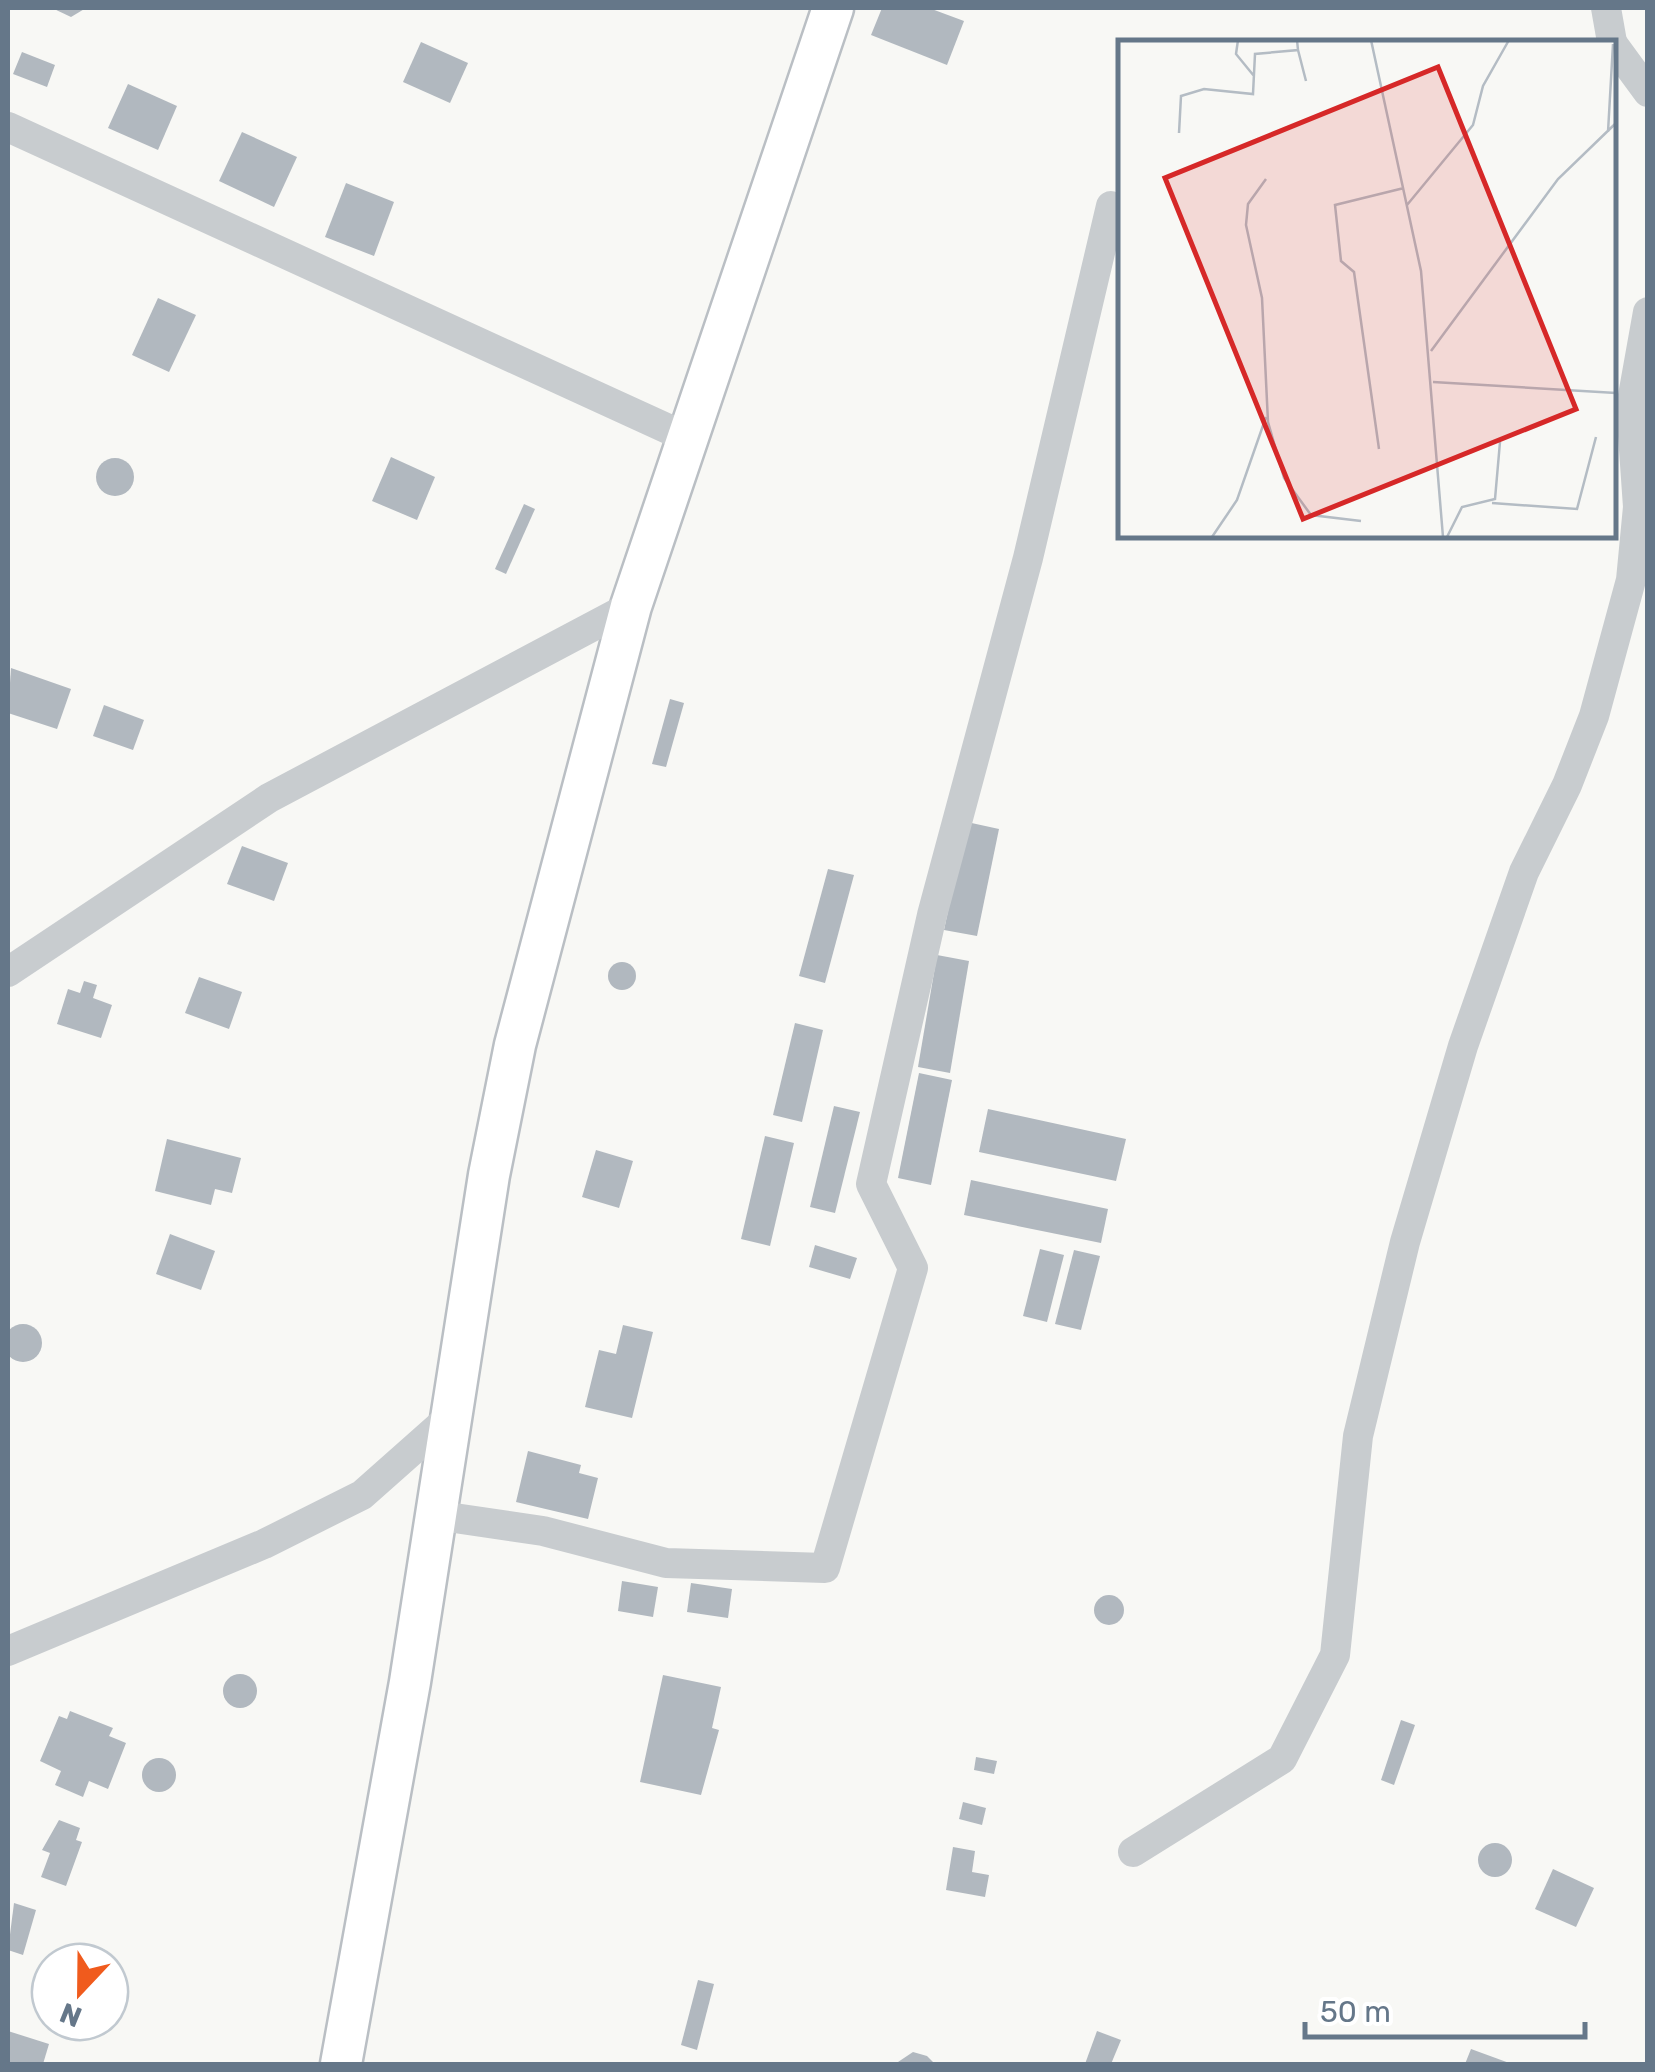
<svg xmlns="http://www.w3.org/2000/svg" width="1655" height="2072" viewBox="0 0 1655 2072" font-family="Rubik,sans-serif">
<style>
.building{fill:#b1b8bf}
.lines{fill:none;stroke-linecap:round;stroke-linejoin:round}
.secondary-casing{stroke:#babfc4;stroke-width:45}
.street{stroke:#c8cccf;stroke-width:30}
.secondary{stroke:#fff;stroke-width:40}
.inset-road{fill:none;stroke:#b4bcc4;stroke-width:2.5}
.view{fill:#d62828;fill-opacity:0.15;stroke:#d62828;stroke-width:5}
.inset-edge{fill:none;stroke:#657789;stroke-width:5}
</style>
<rect width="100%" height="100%" fill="#f8f8f5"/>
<g class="building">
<path d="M 52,8 L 86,8 L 71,17 Z"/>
<path d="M 882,8 L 929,8 L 964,21 L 947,65 L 871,35 Z"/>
<path d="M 421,42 L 468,63 L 450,103 L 403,82 Z"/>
<path d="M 22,52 L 55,65 L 47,87 L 13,74 Z"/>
<path d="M 128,84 L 177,106 L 158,150 L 108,128 Z"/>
<path d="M 242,132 L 297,157 L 274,207 L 219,181 Z"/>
<path d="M 346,183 L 394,202 L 374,256 L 325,237 Z"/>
<path d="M 158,298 L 196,315 L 169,372 L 132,355 Z"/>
<path d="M 391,457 L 435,477 L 417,520 L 372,501 Z"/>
<circle cx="115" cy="477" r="19"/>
<path d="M 524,504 L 535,509 L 506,574 L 495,569 Z"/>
<path d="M 11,668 L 71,689 L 57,729 L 8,713 Z"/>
<path d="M 670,699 L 684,703 L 666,767 L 652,764 Z"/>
<path d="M 104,705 L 144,720 L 133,750 L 93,736 Z"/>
<path d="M 967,822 L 999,829 L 977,936 L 944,930 Z"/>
<path d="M 242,846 L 288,863 L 274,901 L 227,884 Z"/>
<path d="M 828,869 L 854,875 L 825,983 L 799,976 Z"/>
<path d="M 937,955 L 969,961 L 950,1073 L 918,1067 Z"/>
<circle cx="622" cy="976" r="14"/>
<path d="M 199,977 L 242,992 L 229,1029 L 185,1013 Z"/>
<path d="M 84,981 L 97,985 L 93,998 L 112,1005 L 101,1038 L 57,1024 L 68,989 L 80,993 Z"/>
<path d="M 795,1023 L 823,1030 L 802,1122 L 773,1115 Z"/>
<path d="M 919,1073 L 952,1080 L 931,1185 L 898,1178 Z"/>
<path d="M 834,1106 L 860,1112 L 835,1213 L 810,1207 Z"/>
<path d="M 988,1109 L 1126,1139 L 1116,1181 L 979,1152 Z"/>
<path d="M 765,1136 L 794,1143 L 770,1246 L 741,1239 Z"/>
<path d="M 167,1139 L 241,1158 L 232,1193 L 215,1189 L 211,1205 L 155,1191 Z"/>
<path d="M 596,1150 L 633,1161 L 619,1208 L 582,1197 Z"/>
<path d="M 971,1180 L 1108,1209 L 1101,1243 L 964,1215 Z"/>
<path d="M 170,1234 L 215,1251 L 201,1290 L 156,1274 Z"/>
<path d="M 815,1245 L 857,1258 L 850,1279 L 809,1267 Z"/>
<path d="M 1040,1249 L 1064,1255 L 1047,1322 L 1023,1316 Z"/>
<path d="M 1074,1250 L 1100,1256 L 1081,1330 L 1055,1324 Z"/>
<circle cx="23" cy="1343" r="19"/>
<path d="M 623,1325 L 653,1332 L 632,1418 L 585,1407 L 599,1350 L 616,1354 Z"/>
<path d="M 528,1451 L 581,1465 L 579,1473 L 598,1478 L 588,1519 L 516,1502 Z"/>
<path d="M 622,1581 L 658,1587 L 653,1617 L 618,1611 Z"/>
<path d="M 691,1583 L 732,1589 L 728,1618 L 687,1612 Z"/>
<circle cx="1109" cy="1610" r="15"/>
<circle cx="240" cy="1691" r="17"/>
<path d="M 663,1675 L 721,1687 L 712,1728 L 719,1730 L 701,1795 L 640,1782 Z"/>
<path d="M 70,1711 L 113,1728 L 109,1736 L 126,1743 L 108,1789 L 89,1781 L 83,1797 L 55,1785 L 61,1771 L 40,1761 L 59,1716 L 67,1719 Z"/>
<path d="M 1401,1720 L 1415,1725 L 1394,1785 L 1381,1780 Z"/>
<path d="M 976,1757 L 997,1761 L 994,1774 L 974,1770 Z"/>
<circle cx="159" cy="1775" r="17"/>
<path d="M 963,1802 L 986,1808 L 982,1825 L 959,1819 Z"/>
<path d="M 59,1820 L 80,1828 L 76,1840 L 82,1842 L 66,1886 L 41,1877 L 50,1853 L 42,1850 Z"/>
<circle cx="1495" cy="1860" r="17"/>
<path d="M 953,1847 L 975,1851 L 972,1872 L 989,1875 L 985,1897 L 946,1890 Z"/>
<path d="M 1553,1869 L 1594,1888 L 1576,1927 L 1535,1909 Z"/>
<path d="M 14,1903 L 36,1910 L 23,1955 L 8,1950 Z"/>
<path d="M 698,1980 L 714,1984 L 697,2050 L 681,2045 Z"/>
<path d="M 8,2031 L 49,2044 L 43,2064 L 8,2064 Z"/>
<path d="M 1097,2031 L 1121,2040 L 1111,2064 L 1085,2064 Z"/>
<path d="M 1471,2049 L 1512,2064 L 1465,2064 Z"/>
<path d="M 913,2052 L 927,2056 L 935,2064 L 895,2064 Z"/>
</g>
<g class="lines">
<defs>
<path id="secondary" d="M 341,2064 L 410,1682 L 489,1175 L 515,1045 L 631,606 L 833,8"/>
</defs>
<use href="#secondary" class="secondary-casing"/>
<g class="street">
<path d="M 1606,8 L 1612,42"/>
<path d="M 1612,43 L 1648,92"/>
<path d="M 8,127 L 690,439"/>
<path d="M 8,972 L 269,798 L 631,606"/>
<path d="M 434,1515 L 543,1531 L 666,1563 L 825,1568 L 913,1268 L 871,1184 L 932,915 L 1028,558 L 1111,206"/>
<path d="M 8,1651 L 264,1544 L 362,1495 L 450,1417"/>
<path d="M 1133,1852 L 1282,1759 L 1335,1655 L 1358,1436 L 1405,1242 L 1463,1046 L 1524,872 L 1567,785 L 1594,716 L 1631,580 L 1638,507 L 1631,407 L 1648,312"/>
</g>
<use href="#secondary" class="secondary"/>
</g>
<g transform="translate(1118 40)">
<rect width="498" height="498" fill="#f8f8f5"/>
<path class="inset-road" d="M 120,0 L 118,14 L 136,36M 253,0 L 303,231 L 325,497M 180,10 L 188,41M 490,92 L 495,4M 61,93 L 63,56 L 86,49 L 135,54 L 137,14 L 180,10 L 179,0M 148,139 L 130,164 L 128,185 L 144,258 L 150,382 L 166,438 L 193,475 L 243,481M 289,165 L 355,85 L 365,46 L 391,0M 313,311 L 440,139 L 498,83M 315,342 L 498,353M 261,409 L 236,232 L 223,221 L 217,165 L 286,148M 374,463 L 459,469 L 478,397M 94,497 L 119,460 L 148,377M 329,497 L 344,467 L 377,459 L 382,402"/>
<path class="view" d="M 320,27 L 458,369 L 185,479 L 47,138 Z"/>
<rect width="498" height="498" class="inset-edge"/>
</g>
<rect width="1655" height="2072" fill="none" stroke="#657789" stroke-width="20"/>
<g transform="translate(80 1992) rotate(202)"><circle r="48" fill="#ffffff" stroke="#c1c9d0" stroke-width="2.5"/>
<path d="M0-8L18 38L0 25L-18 38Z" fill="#f05b1d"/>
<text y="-15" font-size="28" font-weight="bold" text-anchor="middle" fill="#657789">N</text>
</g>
<path d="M1305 2022v15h280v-15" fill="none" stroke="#657789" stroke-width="5"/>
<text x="1320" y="2022" font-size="30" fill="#657789" stroke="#ffffff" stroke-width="8" paint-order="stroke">50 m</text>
</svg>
